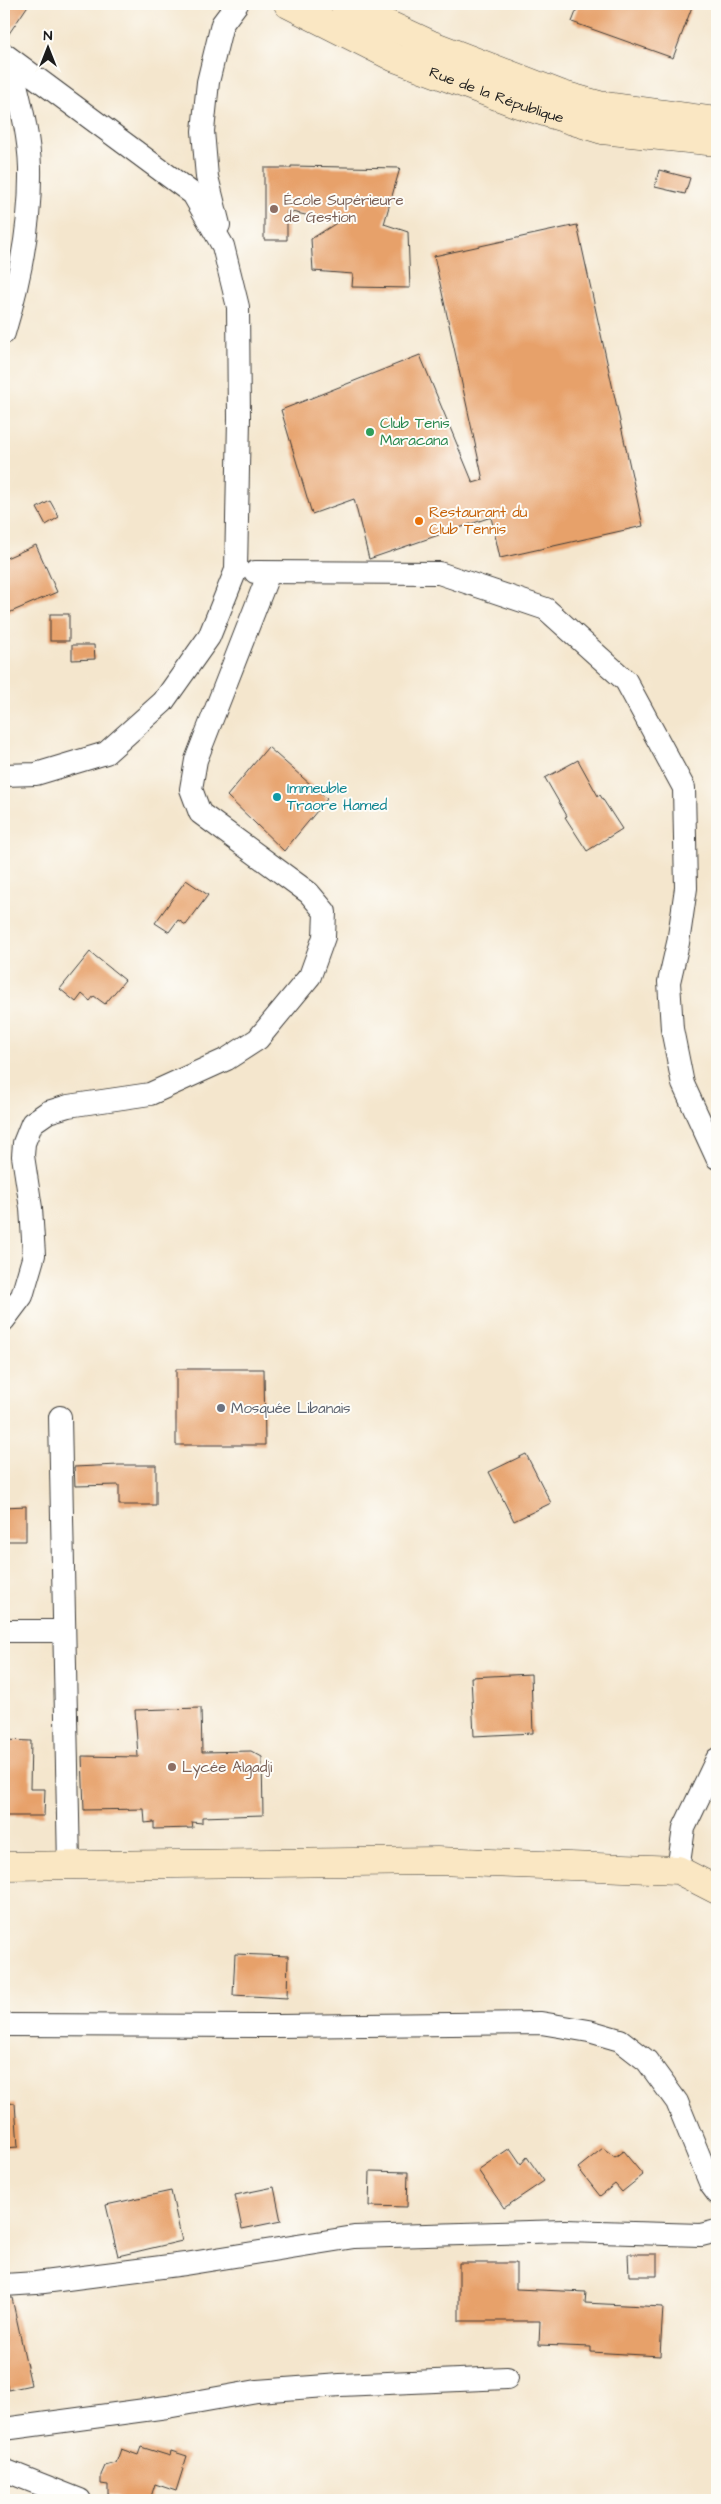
<svg xmlns="http://www.w3.org/2000/svg" width="721" height="2504" viewBox="0 0 721 2504" font-family="'Architects Daughter',sans-serif">
<style>
.building{fill:#e7a16a}
.lines{fill:none;stroke-linecap:round;stroke-linejoin:round}
.street-casing{stroke:#3c3a37;stroke-width:24}
.secondary-casing{stroke:#3c3a37;stroke-width:29}
.street{stroke:#fff;stroke-width:22}
.secondary{stroke:#fae7c3;stroke-width:28}
.education-dot{fill:#8d6e63;stroke:#fdfcf7;stroke-width:2}
.leisure-dot{fill:#2e9e5b;stroke:#fdfcf7;stroke-width:2}
.food-dot{fill:#e8710a;stroke:#fdfcf7;stroke-width:2}
.culture-dot{fill:#0f9aa8;stroke:#fdfcf7;stroke-width:2}
.worship-dot{fill:#6b7280;stroke:#fdfcf7;stroke-width:2}
.labels{text-anchor:middle;dominant-baseline:central;stroke-width:4;stroke-linejoin:round;paint-order:stroke}
.street-label{font-size:15px;fill:#1c1c1c;stroke:#fdfcf7}
.education-label{font-size:15px;fill:#785e54;stroke:#fdfcf7;text-anchor:start}
.leisure-label{font-size:15px;fill:#27864d;stroke:#fdfcf7;text-anchor:start}
.food-label{font-size:15px;fill:#c56008;stroke:#fdfcf7;text-anchor:start}
.culture-label{font-size:15px;fill:#0d838f;stroke:#fdfcf7;text-anchor:start}
.worship-label{font-size:15px;fill:#5b616d;stroke:#fdfcf7;text-anchor:start}
</style>
<rect width="100%" height="100%" fill="#fdfcf7"/>
<filter id="ink" filterUnits="userSpaceOnUse"><feTurbulence type="fractalNoise" baseFrequency=".02" numOctaves="2"/><feDisplacementMap in="SourceGraphic" scale="10" xChannelSelector="R" yChannelSelector="G"/><feConvolveMatrix kernelMatrix="1 2 1 2 8 2 1 2 1" color-interpolation-filters="sRGB"/></filter>
<filter id="wash" filterUnits="userSpaceOnUse"><feTurbulence type="fractalNoise" baseFrequency=".0096" numOctaves="4" result="noise"/><feDisplacementMap in="SourceGraphic" scale="20" xChannelSelector="R" yChannelSelector="G"/><feGaussianBlur stdDeviation="1.12" result="paint"/><feColorMatrix in="noise" values="0 0 0 0 0 0 0 0 0 0 0 0 0 0 0 0 0 1.4 0 .05"/><feComposite in="paint" operator="in"/></filter>
<g filter="url(#wash)">
<rect width="100%" height="100%" fill="#f4e6cd"/>
<g id="blocks">
<g class="building">
<path d="M 4,4 L 29,4 L 4,41 Z"/>
<path d="M 579,4 L 693,4 L 673,58 L 572,22 Z"/>
<path d="M 291,166 L 400,168 L 384,224 L 408,232 L 410,288 L 352,287 L 353,274 L 313,271 L 311,239 L 338,222 L 287,211 L 287,240 L 264,240 L 264,168 L 291,168 Z"/>
<path d="M 659,170 L 690,178 L 685,194 L 655,187 Z"/>
<path d="M 577,225 L 643,526 L 500,558 L 491,517 L 369,559 L 354,499 L 312,514 L 281,410 L 420,355 L 473,483 L 483,480 L 434,256 Z"/>
<path d="M 50,501 L 59,517 L 46,525 L 37,508 Z"/>
<path d="M 36,545 L 57,592 L 4,615 L 4,559 Z"/>
<rect x="50" y="614" width="19" height="27"/>
<path d="M 72,645 L 94,645 L 95,659 L 72,660 Z"/>
<path d="M 268,747 L 327,799 L 284,851 L 227,796 Z"/>
<path d="M 578,760 L 598,796 L 600,795 L 622,829 L 587,851 L 565,817 L 567,816 L 545,778 Z"/>
<path d="M 186,880 L 208,895 L 186,925 L 178,920 L 169,932 L 155,923 Z"/>
<path d="M 90,952 L 125,980 L 105,1004 L 94,996 L 90,1001 L 82,994 L 76,1002 L 60,989 Z"/>
<path d="M 176,1369 L 264,1369 L 265,1445 L 176,1445 Z"/>
<path d="M 526,1454 L 551,1503 L 514,1521 L 489,1472 Z"/>
<path d="M 119,1465 L 156,1465 L 156,1505 L 119,1505 L 119,1485 L 75,1486 L 74,1467 Z"/>
<path d="M 26,1506 L 26,1541 L 4,1541 L 4,1507 Z"/>
<path d="M 531,1674 L 533,1733 L 474,1736 L 471,1677 Z"/>
<path d="M 201,1708 L 202,1752 L 251,1751 L 262,1757 L 263,1815 L 202,1817 L 202,1823 L 192,1822 L 193,1828 L 154,1829 L 154,1822 L 145,1823 L 144,1809 L 84,1810 L 82,1756 L 138,1757 L 135,1710 Z"/>
<path d="M 4,1740 L 31,1741 L 30,1789 L 45,1789 L 44,1816 L 4,1816 Z"/>
<path d="M 235,1954 L 288,1956 L 287,1998 L 233,1995 Z"/>
<path d="M 15,2103 L 18,2147 L 4,2148 L 4,2104 Z"/>
<path d="M 510,2148 L 521,2164 L 527,2157 L 544,2181 L 504,2208 L 478,2170 Z"/>
<path d="M 603,2148 L 615,2157 L 623,2151 L 643,2175 L 622,2192 L 615,2184 L 600,2196 L 578,2168 Z"/>
<path d="M 370,2171 L 408,2172 L 407,2207 L 369,2206 Z"/>
<path d="M 274,2187 L 281,2221 L 242,2229 L 235,2195 Z"/>
<path d="M 171,2191 L 182,2241 L 118,2256 L 106,2205 Z"/>
<path d="M 628,2254 L 657,2254 L 657,2276 L 629,2276 Z"/>
<path d="M 459,2263 L 516,2263 L 516,2289 L 586,2292 L 585,2303 L 663,2307 L 660,2356 L 591,2352 L 591,2347 L 539,2345 L 540,2321 L 459,2321 Z"/>
<path d="M 4,2298 L 12,2298 L 31,2385 L 8,2390 L 6,2380 L 4,2380 Z"/>
<path d="M 141,2447 L 170,2456 L 171,2451 L 187,2456 L 176,2491 L 155,2484 L 150,2500 L 128,2500 L 108,2494 L 108,2485 L 101,2484 L 101,2475 L 105,2466 L 116,2463 L 121,2449 L 138,2455 Z"/>
</g>
</g>
</g>
<g filter="url(#ink)">
<use href="#blocks" fill-opacity="0" stroke="#3c3a37" stroke-width="1"/>
<g class="lines">
<defs>
<g id="street">
<path d="M 4,54 L 193,194 L 223,246 L 238,307 L 239,418 L 236,570 L 209,637 L 163,702 L 106,753 L 36,774 L 4,775"/>
<path d="M 219,225 L 207,177 L 203,131 L 208,82 L 222,24 L 237,4"/>
<path d="M 4,333 C 20,280 31,225 30,168 C 29,131 18,94 10,59"/>
<path d="M 255,572 L 439,573 L 546,609 L 626,681 L 684,788 L 686,888 L 678,943 L 669,982 L 672,1029 L 683,1084 L 717,1158"/>
<path d="M 4,1320 L 22,1296 L 34,1255 L 31,1208 L 23,1156 L 24,1143 L 32,1123 L 48,1112 L 68,1106 L 150,1094 L 227,1059 L 258,1039 L 310,976 L 324,937 L 325,912 L 309,893 L 200,813 L 191,789 L 196,760 L 269,573"/>
<path d="M 60,1417 L 69,1866"/>
<path d="M 4,1631 L 64,1631"/>
<path d="M 678,1870 L 684,1828 L 717,1759"/>
<path d="M 4,2025 L 278,2026 L 541,2023 L 589,2031 L 620,2040 L 647,2061 L 677,2102 L 711,2185 L 717,2193"/>
<path d="M 4,2285 L 36,2283 L 185,2264 L 354,2237 L 565,2231 L 701,2235 L 717,2231"/>
<path d="M 4,2429 L 167,2407 L 257,2391 L 340,2385 L 507,2378"/>
<path d="M 4,2470 L 80,2500"/>
</g>
<g id="secondary">
<path id="s1" d="M 288,4 L 395,58 L 518,104 L 602,130 L 717,142"/>
<path d="M 344,4 L 430,44 L 563,95 L 599,105 L 717,121"/>
<path d="M 4,1866 L 437,1861 L 678,1870 L 717,1890"/>
</g>
</defs>
<use href="#street" class="street-casing"/>
<use href="#secondary" class="secondary-casing"/>
<use href="#street" class="street"/>
<use href="#secondary" class="secondary"/>
</g>
</g>
<g class="education-dot">
<circle cx="274" cy="209" r="5"/>
<circle cx="172" cy="1767" r="5"/>
</g>
<circle class="leisure-dot" cx="370" cy="432" r="5"/>
<circle class="food-dot" cx="419" cy="521" r="5"/>
<circle class="culture-dot" cx="277" cy="797" r="5"/>
<circle class="worship-dot" cx="221" cy="1408" r="5"/>
<g class="labels">
<g class="street-label">
<text stroke="none"><textPath href="#s1" startOffset="228">Rue de la République</textPath></text>
</g>
<g class="education-label">
<text x="284" y="200">École Supérieure<tspan x="284" dy="17">de Gestion</tspan></text>
<text x="182" y="1767">Lycée Algadji</text>
</g>
<g class="leisure-label">
<text x="380" y="423">Club Tenis<tspan x="380" dy="17">Maracana</tspan></text>
</g>
<g class="food-label">
<text x="429" y="512">Restaurant du<tspan x="429" dy="17">Club Tennis</tspan></text>
</g>
<g class="culture-label">
<text x="287" y="788">Immeuble<tspan x="287" dy="17">Traore Hamed</tspan></text>
</g>
<g class="worship-label">
<text x="231" y="1408">Mosquée Libanais</text>
</g>
</g>
<rect width="721" height="2504" fill="none" stroke="#fdfcf7" stroke-width="20"/>
<g transform="translate(48 48)" stroke="#fdfcf7" stroke-width="4" paint-order="stroke">
<path d="M0-4L9 19L0 12L-9 19Z" fill="#1c1c1c"/>
<text y="-8" font-size="14" font-weight="bold" text-anchor="middle" fill="#1c1c1c">N</text>
</g>
</svg>
